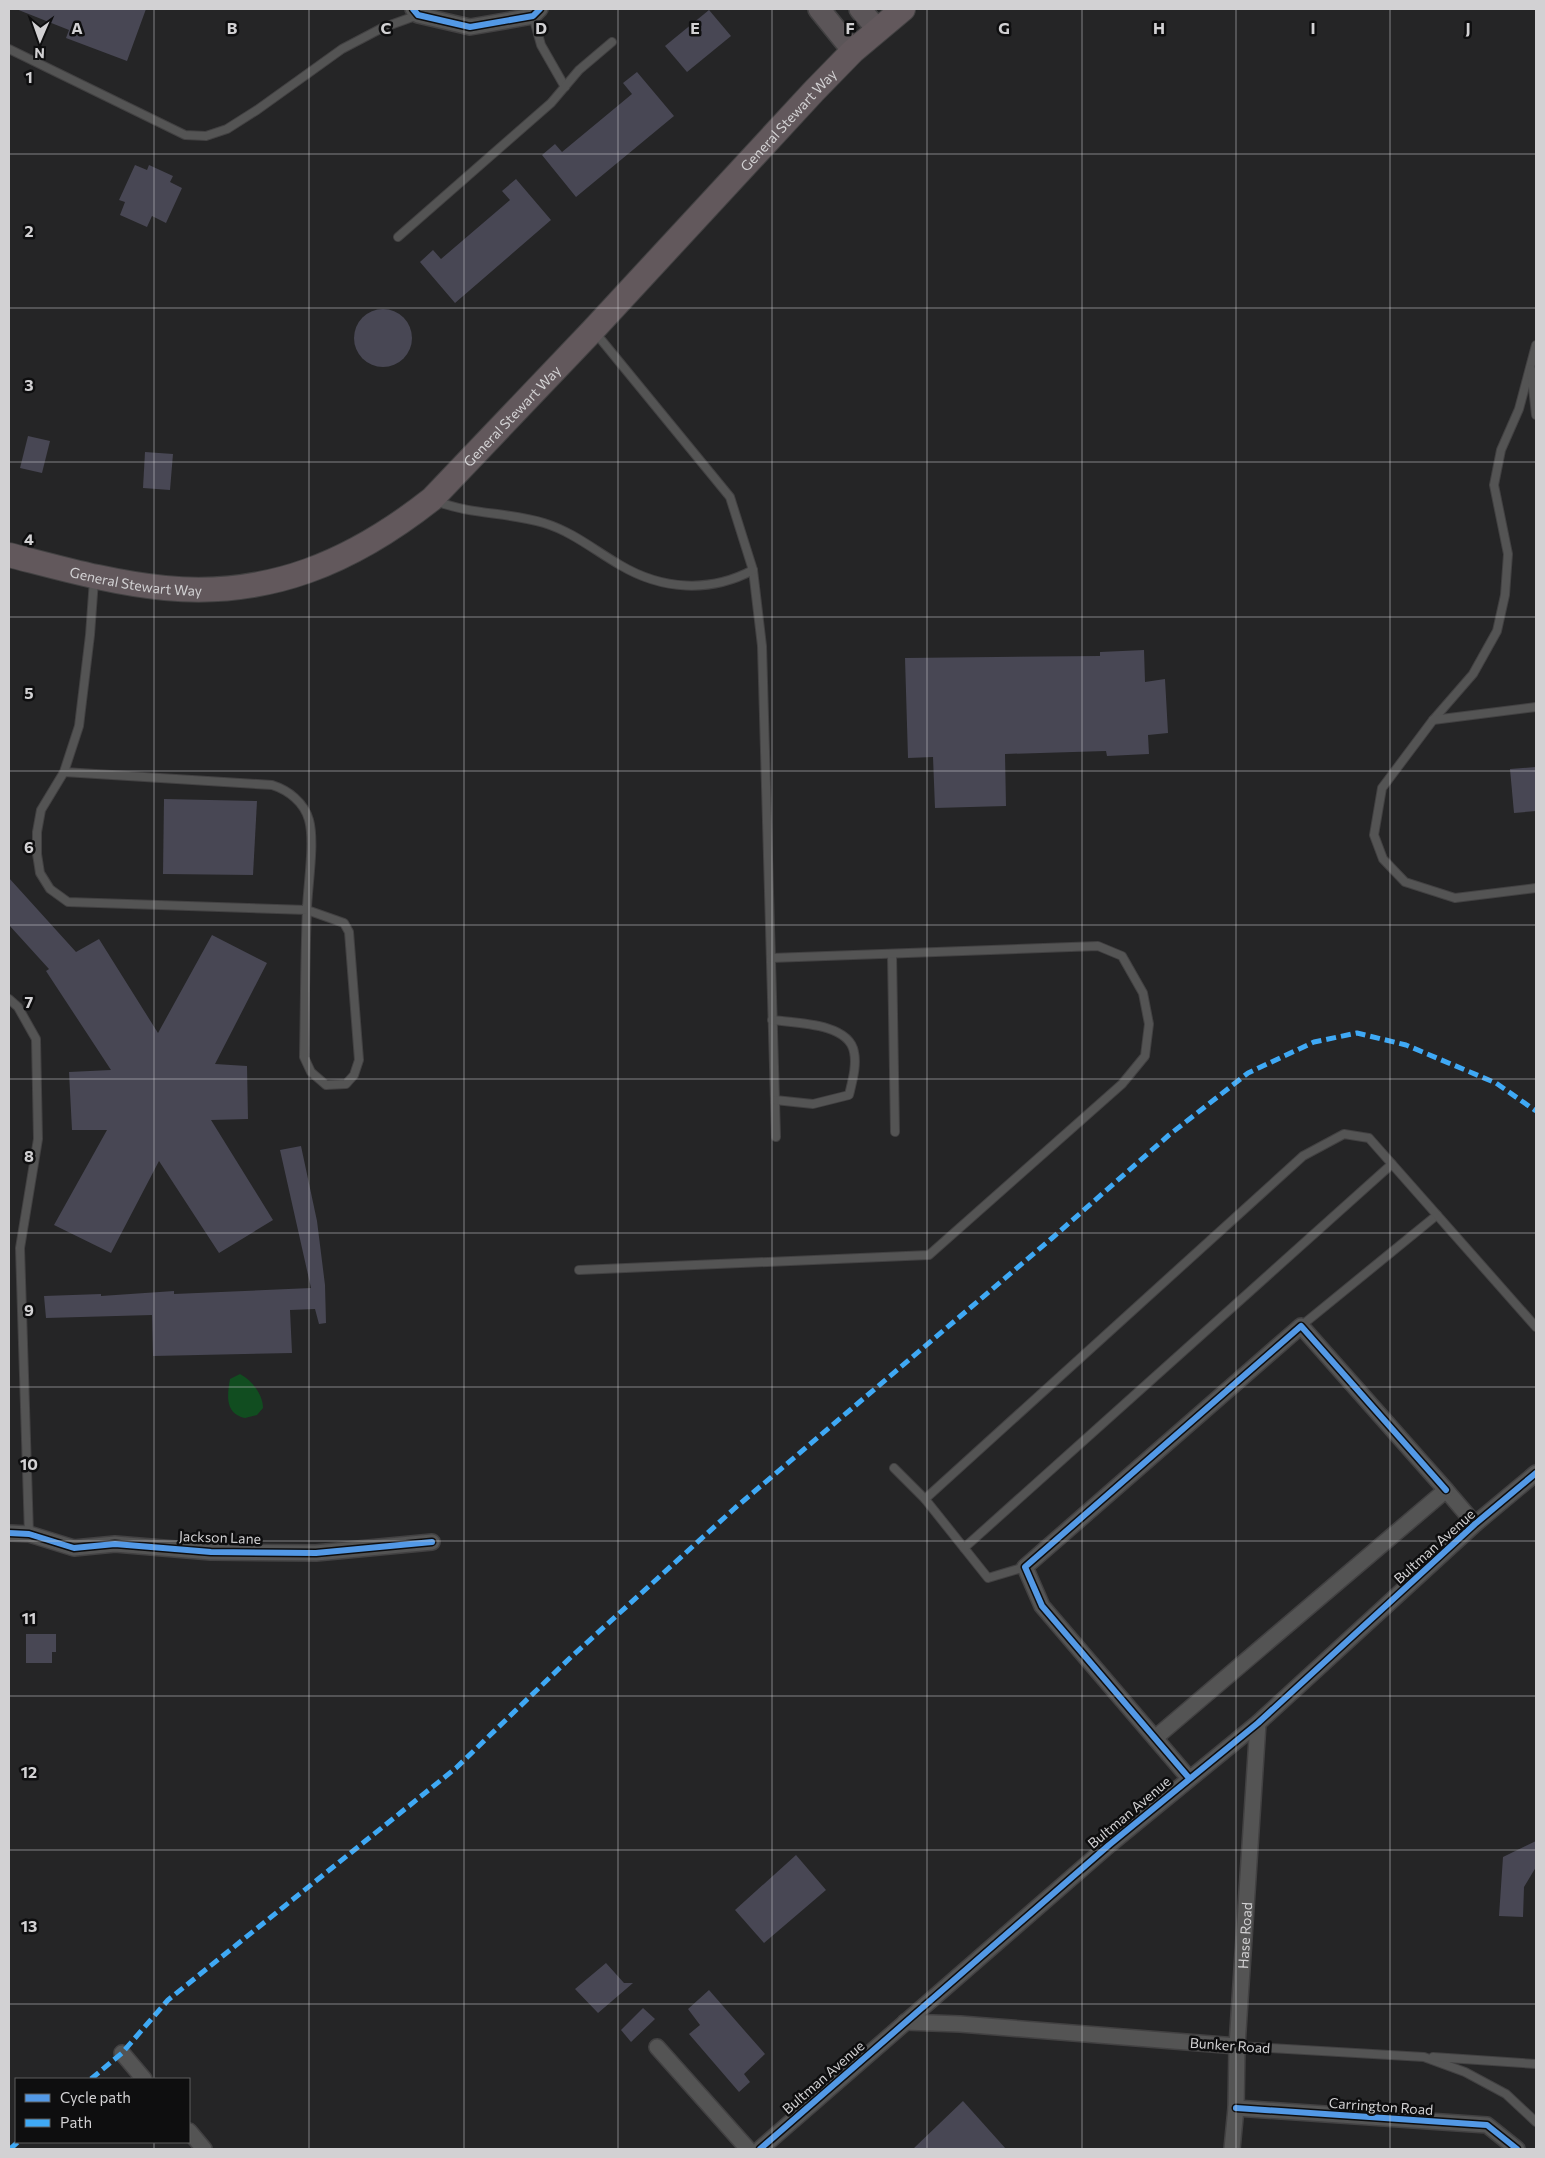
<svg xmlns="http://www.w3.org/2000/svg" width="1545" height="2158" viewBox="0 0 1545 2158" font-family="Commissioner,sans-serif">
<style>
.green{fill:#114d20}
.building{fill:#484754}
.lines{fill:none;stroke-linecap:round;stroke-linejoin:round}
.service-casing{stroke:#424142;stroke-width:10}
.minor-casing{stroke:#424142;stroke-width:18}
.secondary-casing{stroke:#424142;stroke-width:24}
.primary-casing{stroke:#424142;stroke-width:26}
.service{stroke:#545454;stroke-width:8}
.minor{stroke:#545454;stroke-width:15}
.secondary{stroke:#5b5558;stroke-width:21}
.primary{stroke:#62585c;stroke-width:24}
.quiet{stroke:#3fa9f5;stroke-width:5;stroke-dasharray:10 5;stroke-linecap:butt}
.cycleway-casing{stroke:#0e0e0f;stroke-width:9}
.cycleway{stroke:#5399e6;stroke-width:6}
.grid{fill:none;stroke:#d2d1d3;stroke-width:1;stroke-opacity:0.55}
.labels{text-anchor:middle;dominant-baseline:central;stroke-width:5;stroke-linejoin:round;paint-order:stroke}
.street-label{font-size:14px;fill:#d2d1d3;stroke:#0e0e0f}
.grid-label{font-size:16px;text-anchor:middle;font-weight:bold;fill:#d2d1d3;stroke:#0e0e0f;stroke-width:5;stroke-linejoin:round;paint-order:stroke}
</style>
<rect width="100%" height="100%" fill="#252526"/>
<path class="green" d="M 240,1374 C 252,1380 263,1395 263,1408 L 257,1415 L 245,1418 C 225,1414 227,1396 230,1379 Z"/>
<g class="building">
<path d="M 16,9 L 146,9 L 127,61 L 66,38 L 69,30 Z"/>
<path d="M 709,10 L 731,36 L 687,72 L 665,46 Z"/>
<path d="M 637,72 L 674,116 L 576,197 L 542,155 L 555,144 L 562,152 L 632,94 L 623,83 Z"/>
<path d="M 135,165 L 147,170 L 149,165 L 173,176 L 170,182 L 182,188 L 166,223 L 152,216 L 147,227 L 120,215 L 125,202 L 119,200 Z"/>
<path d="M 516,179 L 551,220 L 455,303 L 420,262 L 433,250 L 441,259 L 510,200 L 502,191 Z"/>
<circle cx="383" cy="338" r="29"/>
<path d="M 28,436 L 50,441 L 42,473 L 20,468 Z"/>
<path d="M 145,452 L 173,454 L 170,490 L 143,488 Z"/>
<path d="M 1144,650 L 1145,682 L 1165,679 L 1168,733 L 1148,735 L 1149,754 L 1107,756 L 1106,751 L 1005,754 L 1006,806 L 935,808 L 933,757 L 908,758 L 905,658 L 1100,656 L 1100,652 Z"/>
<path d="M 1536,767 L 1536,811 L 1514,813 L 1510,769 Z"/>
<path d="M 164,799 L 257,801 L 253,875 L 163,874 Z"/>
<path d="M 9,878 L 76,952 L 99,939 L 158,1033 L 212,935 L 267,963 L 215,1064 L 247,1066 L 248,1119 L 211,1120 L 273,1220 L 219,1253 L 159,1161 L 111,1253 L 54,1225 L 107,1130 L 72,1130 L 69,1072 L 111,1070 L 46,971 L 49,969 L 9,925 Z"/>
<path d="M 301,1146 L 317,1221 L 325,1285 L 326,1323 L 319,1324 L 315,1309 L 290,1310 L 292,1353 L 153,1356 L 152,1315 L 46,1318 L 44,1296 L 101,1294 L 101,1296 L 174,1291 L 174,1294 L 311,1288 L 280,1150 Z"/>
<path d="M 26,1634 L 56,1634 L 56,1652 L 52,1652 L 52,1663 L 26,1663 Z"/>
<path d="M 1536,1841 L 1536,1867 L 1524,1887 L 1523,1917 L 1499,1916 L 1503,1857 Z"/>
<path d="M 796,1855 L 826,1890 L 764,1943 L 735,1910 Z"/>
<path d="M 606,1963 L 624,1983 L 633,1983 L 598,2013 L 575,1989 Z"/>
<path d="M 709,1990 L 765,2054 L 744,2074 L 750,2082 L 739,2092 L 689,2034 L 700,2025 L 688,2009 Z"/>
<path d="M 643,2008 L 655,2019 L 631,2042 L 621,2030 Z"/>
<path d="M 963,2101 L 1006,2149 L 913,2149 Z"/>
</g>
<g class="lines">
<defs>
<g id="service">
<path d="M 533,16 L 541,45 L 565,87"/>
<path d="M 9,49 L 185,135 L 206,136 L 227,129 L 257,110 L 342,49 L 382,28 L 418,15"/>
<path d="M 398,237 L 551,103 L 579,70 L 612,42"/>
<path d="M 594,331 L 730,497 L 753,570 L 762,646 L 776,1137"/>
<path d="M 1536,345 L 1519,409 L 1501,450 L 1494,485 L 1508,554 L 1505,595 L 1497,631 L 1473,674 L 1433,720 L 1382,788 L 1374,835 L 1383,859 L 1405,882 L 1455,898 L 1536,888"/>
<path d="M 1531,369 L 1536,415"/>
<path d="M 436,501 C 471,515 508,512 544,523 C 573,532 594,550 620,565 C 662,590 710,593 753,570"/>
<path d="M 1433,720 L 1536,707"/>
<path d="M 64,772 L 272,785 C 288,790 304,802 309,820 C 315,842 308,883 307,908 C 305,957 305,1007 304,1057 L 311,1072 L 326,1085 L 346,1084 L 354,1075 L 359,1060 L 349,932 L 344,923 L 307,910 L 68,902 L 50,889 L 40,873 L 37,854 L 37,832 L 41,810 L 64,772 L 79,726 L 90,635 L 94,580"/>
<path d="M 892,954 L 895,1132"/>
<path d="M 9,999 L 18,1007 L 36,1039 L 38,1139 L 20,1248 L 29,1534"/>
<path d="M 772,1020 C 796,1023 849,1023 854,1052 C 857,1066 852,1082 849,1095 L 813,1104 L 775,1100"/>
<path d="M 579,1270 L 929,1255 L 1122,1084 L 1145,1056 L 1149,1024 L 1143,993 L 1122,956 L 1098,946 L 771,958"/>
<path d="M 1301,1326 L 1437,1215"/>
<path d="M 894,1468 L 925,1499 L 988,1578 L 1025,1567"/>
<path d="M 925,1499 L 1303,1156 L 1344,1134 L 1369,1138 L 1536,1327"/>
<path d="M 964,1548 L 1392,1164"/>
<path d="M 1237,2046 L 1424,2057 L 1465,2072 L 1506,2094 L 1536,2122"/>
<path d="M 1433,2057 L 1536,2064"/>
</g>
<g id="minor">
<path d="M 413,9 L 418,15 L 470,27 L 533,16 L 540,9"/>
<path d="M 9,1533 L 29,1534 L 74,1548 L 115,1544 L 211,1552 L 316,1553 L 432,1542"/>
<path d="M 1155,1738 L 1446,1490 L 1475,1524"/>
<path d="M 1189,1778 L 1042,1606 L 1025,1567 L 1301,1326 L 1446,1490"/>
<path d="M 905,2022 L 960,2024 L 1237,2046"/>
<path d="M 657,2047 L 748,2149"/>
<path d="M 122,2053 L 144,2079"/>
<path d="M 1236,2108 L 1487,2125 L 1517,2149"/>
<path d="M 189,2131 L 204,2149"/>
<path d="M 760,2149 L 1109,1845 L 1258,1723 L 1475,1524 L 1536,1473"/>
<path id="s1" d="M 1232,2149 L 1236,2108 L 1237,2046 L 1258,1723"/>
</g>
<g id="secondary">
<path d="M 819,9 L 853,51"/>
<path d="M 860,9 L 878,30"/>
</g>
<g id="primary">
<path id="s2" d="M 9,555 C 60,568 112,583 165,588 C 269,598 352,562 432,499 L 593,330 L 814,91 L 853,51 L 903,9"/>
</g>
</defs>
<use href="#service" class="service-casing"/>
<use href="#minor" class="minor-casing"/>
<use href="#secondary" class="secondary-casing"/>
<use href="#primary" class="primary-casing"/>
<use href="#service" class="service"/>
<use href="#minor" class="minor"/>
<use href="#secondary" class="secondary"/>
<use href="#primary" class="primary"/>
<g class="quiet">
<path d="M 91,2079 L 122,2053 L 168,2000 L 456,1768 L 570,1658 L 735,1508 L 1051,1239 L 1169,1135 L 1248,1073 L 1314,1042 L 1357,1033 L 1406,1045 L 1496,1083 L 1536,1111"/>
<path d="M 10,2149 L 18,2142"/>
</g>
<defs>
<g id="cycleway">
<path d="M 413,9 L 418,15 L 470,27 L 533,16 L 540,9"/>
<path d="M 9,1533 L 29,1534 L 74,1548 L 115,1544 L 211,1552 L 316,1553 L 432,1542"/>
<path d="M 1189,1778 L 1042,1606 L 1025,1567 L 1301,1326 L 1446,1490"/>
<path d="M 1236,2108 L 1487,2125 L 1517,2149"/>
<path d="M 760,2149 L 1109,1845 L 1258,1723 L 1475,1524 L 1536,1473"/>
</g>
</defs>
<use href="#cycleway" class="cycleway-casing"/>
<use href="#cycleway" class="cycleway"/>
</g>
<path class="grid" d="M 154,9 L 154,2079M 309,9 L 309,2149M 464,9 L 464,2149M 618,9 L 618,2149M 772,9 L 772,2149M 927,9 L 927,2149M 1082,9 L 1082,2149M 1236,9 L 1236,2149M 1390,9 L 1390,2149M 9,154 L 1536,154M 9,308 L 1536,308M 9,462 L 1536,462M 9,617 L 1536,617M 9,771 L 1536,771M 9,925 L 1536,925M 9,1079 L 1536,1079M 9,1233 L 1536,1233M 9,1387 L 1536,1387M 9,1541 L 1536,1541M 9,1696 L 1536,1696M 9,1850 L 1536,1850M 9,2004 L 1536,2004M 154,2142 L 154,2149"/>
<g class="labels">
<g class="street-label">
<text stroke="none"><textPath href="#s2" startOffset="969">General Stewart Way</textPath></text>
<text stroke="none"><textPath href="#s2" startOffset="564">General Stewart Way</textPath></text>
<text stroke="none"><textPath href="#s2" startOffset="130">General Stewart Way</textPath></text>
<text transform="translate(220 1537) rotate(2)">Jackson Lane</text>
<text transform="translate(1434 1546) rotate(-42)">Bultman Avenue</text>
<text transform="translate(1129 1812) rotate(-40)">Bultman Avenue</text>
<text stroke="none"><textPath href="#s1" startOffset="214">Hase Road</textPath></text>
<text transform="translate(1230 2045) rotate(4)">Bunker Road</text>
<text transform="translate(823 2077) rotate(-41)">Bultman Avenue</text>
<text transform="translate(1381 2106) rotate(4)">Carrington Road</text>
</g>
</g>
<g class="grid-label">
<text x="77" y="34">A</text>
<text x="232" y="34">B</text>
<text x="386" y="34">C</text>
<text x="541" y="34">D</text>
<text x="695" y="34">E</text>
<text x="850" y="34">F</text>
<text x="1004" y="34">G</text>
<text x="1159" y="34">H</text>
<text x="1313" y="34">I</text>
<text x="1468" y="34">J</text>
<text x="29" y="83">1</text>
<text x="29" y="237">2</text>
<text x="29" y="391">3</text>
<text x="29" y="545">4</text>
<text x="29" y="699">5</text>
<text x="29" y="853">6</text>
<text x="29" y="1008">7</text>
<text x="29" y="1162">8</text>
<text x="29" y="1316">9</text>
<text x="29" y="1470">10</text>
<text x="29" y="1624">11</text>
<text x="29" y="1778">12</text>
<text x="29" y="1932">13</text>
</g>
<rect width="1545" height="2158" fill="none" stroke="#d2d1d3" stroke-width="20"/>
<rect x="15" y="2078" width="175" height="65" fill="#0e0e0f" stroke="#5c5c5d"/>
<rect x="25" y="2094" width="25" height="8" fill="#5399e6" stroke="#5c5c5d"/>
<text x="60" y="2103" font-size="15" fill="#d2d1d3">Cycle path</text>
<rect x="25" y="2119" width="25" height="8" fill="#3fa9f5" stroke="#5c5c5d"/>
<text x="60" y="2128" font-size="15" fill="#d2d1d3">Path</text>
<g transform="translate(40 40) rotate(182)" stroke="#0e0e0f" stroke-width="4" paint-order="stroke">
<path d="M0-4L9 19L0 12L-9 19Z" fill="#d2d1d3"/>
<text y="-8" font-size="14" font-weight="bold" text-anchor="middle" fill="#d2d1d3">N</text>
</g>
</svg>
